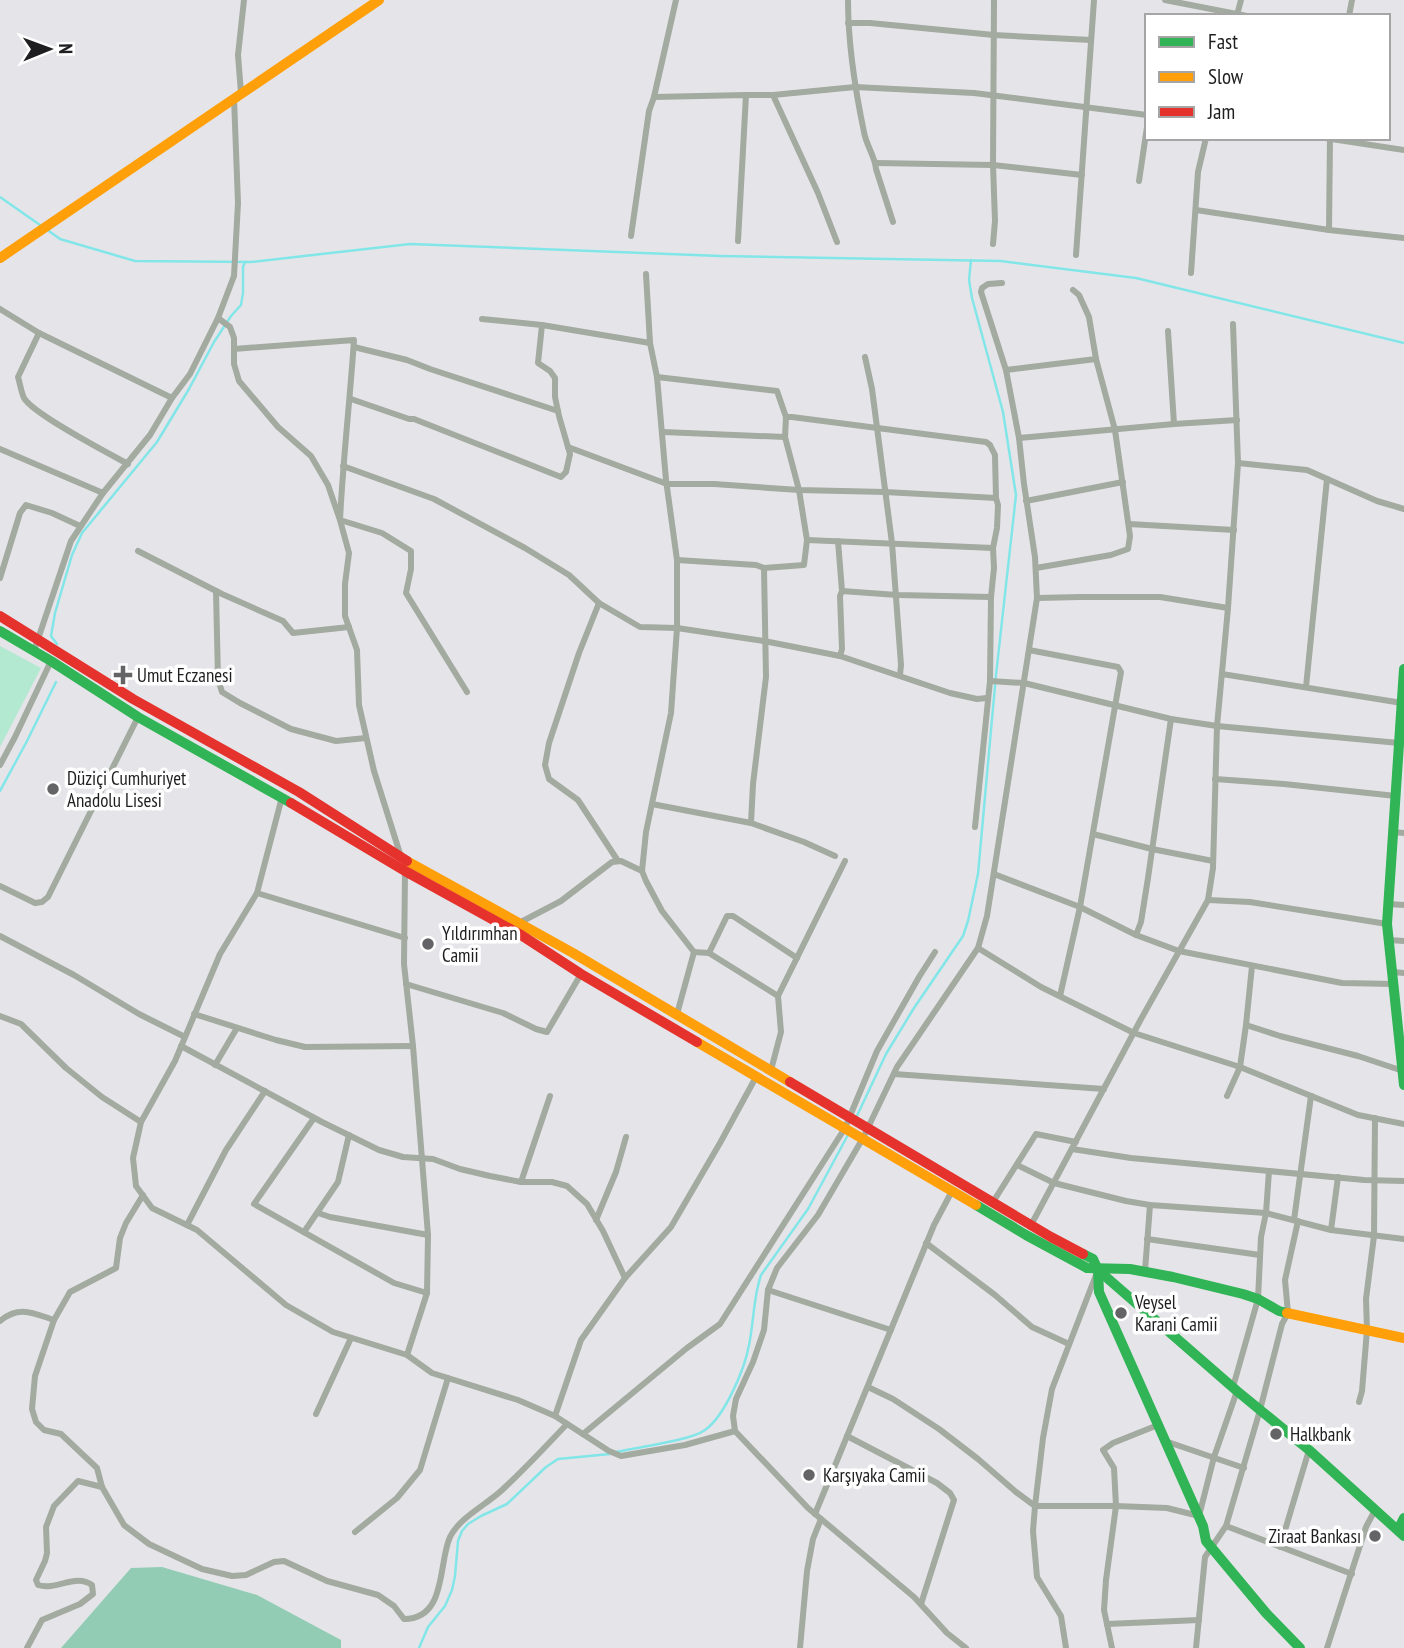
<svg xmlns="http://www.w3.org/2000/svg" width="1404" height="1648" viewBox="0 0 1404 1648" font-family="'PT Sans Narrow',sans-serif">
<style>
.green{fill:#b4e9d1}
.forest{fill:#92ccb4}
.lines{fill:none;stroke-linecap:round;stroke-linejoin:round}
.stream{stroke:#82e6e8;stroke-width:2.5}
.street{stroke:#a3aaa0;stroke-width:6}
.fast{stroke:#30b455;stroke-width:10}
.slow{stroke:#ff9f0a;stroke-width:10}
.jam{stroke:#e5322d;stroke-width:10}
.poi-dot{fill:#646466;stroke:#fff;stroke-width:2.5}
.labels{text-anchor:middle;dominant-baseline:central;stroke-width:7;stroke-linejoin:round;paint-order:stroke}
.poi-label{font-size:19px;fill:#1e1e20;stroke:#fff;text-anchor:start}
</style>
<rect width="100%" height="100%" fill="#e5e5e9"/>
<path class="green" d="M 0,646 L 41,668 L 0,747 Z"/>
<path class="forest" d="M 162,1567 L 257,1595 L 341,1640 L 341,1648 L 61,1648 L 131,1568 Z"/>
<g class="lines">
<g class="stream">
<path d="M 0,197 L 40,225"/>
<path d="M 46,229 L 60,239 L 135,261 L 251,262 L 410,244 L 720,256 L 1001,261 L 1136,278 L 1404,343"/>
<path d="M 57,644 L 51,636 L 55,613 L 72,555 L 82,533 L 157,442 L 189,389 L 214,342 L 231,316 L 241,305 L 243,293 L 243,267 L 245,262"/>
<path d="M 0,791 L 27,741 L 56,682"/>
<path d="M 856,1118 L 886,1054 L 914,1008 L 963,936 L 968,921 L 978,874 L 996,675 L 1016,495 L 1003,412 L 972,298 L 969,280 L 971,260"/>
<path d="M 616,1452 C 637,1447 690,1441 705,1430 C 725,1416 745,1368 749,1345 C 754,1322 753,1298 761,1275 L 808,1209 L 849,1133"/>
<path d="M 419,1648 L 428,1627 L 445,1606 L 452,1590 L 455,1576 L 458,1541 L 462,1531 L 468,1524 L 481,1516 L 507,1504 L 546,1467 L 558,1459 L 610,1454"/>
</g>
<g class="street">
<path d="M 848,0 C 848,45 855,89 864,132 C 866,145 875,156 876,169 L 893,222"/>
<path d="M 1165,0 L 1247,16"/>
<path d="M 1237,15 L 1241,0"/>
<path d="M 1349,16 L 1352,0"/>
<path d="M 848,23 L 870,23 L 994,35 L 1091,40"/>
<path d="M 241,93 L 238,55 L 244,0"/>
<path d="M 746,95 L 773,95 L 855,87 L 974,93 L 1147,115"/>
<path d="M 773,95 L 818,193 L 837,242"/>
<path d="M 654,97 L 746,95 L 738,241"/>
<path d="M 1325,138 L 1404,150"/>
<path d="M 875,163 L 993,165 L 1082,175"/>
<path d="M 1139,181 L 1147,127"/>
<path d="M 1196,210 L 1329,230 L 1404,238"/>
<path d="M 1329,230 L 1330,138"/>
<path d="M 631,236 L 649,111 L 654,97 L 676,0"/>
<path d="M 993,244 L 995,221 L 993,165 L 994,0"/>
<path d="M 1076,255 L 1094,0"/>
<path d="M 1191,273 L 1198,172 L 1206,138"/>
<path d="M 646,274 L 650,343 L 657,377 L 666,480 L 677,560 L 677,628 L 671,713 L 646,832 L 642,871 L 646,881 L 662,911 L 694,952 L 709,953 L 778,996"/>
<path d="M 0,309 L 39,333 L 172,398"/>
<path d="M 218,318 L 230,327 L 234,338 L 234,364 L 239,381 L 278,427 L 311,456 L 328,485 L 340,520 L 349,553 L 345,584 L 345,616 L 357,650 L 359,705 L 374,771 L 401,857"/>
<path d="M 482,319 L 542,325 L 650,343"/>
<path d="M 1168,331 L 1174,424"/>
<path d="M 39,333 L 18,377 C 20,383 21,392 24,398 C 33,414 108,453 128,464"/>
<path d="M 354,347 L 407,360 L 430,369 L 558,411"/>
<path d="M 234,349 L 354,340 C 350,400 343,459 340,520 L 382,533 L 411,551 L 411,569 L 406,593 L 467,692"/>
<path d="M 865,357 L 872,389 L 892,543 L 901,665 L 900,675"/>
<path d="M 1006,370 L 1096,359"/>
<path d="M 657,377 L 777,391 L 786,417 L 785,437 L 799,490 L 807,540 L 804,565 L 764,568 L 756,565 L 677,560"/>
<path d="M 351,399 L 409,419 L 414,419 L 561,477 L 566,472 L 570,454 L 559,416 L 555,397 L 555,378 L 550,371 L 538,363 L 542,325"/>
<path d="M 786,417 L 792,417 L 986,442 L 990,445 L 995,455 L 996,498 L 998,505 L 997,528 L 993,548 L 994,568 L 991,597 L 990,681 L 975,827"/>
<path d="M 663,432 L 785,437"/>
<path d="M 1019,438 L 1174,424 L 1237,420"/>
<path d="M 568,447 L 667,484 L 714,484 L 799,490 L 885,492 L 996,498"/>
<path d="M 0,449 L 103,493"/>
<path d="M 1238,463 L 1307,470 L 1377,501 L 1404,509"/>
<path d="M 343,466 L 434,499 L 525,548 L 569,575 L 599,603 L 640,627 L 677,628 L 764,641 L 840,656 L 950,693 L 977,699 L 987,698"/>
<path d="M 1026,501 L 1123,482"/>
<path d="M 1129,524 L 1234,530"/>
<path d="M 807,540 L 993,548"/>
<path d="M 838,541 L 842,591 L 840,596 L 842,649 L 840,656"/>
<path d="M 138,551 L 222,594 L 283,621 L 293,633 L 349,627"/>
<path d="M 1036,568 L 1111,555 L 1128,549 L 1130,536 L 1115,430 L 1096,359 L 1089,317 L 1079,295 L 1073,290"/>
<path d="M 0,578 L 20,513 L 26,505 L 52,513 L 80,526"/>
<path d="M 216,591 L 218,679 L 222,692 L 240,703 L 291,729 L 336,741 L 366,738"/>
<path d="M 842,591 L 897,595 L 991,597"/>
<path d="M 1037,598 L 1080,597 L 1160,597 L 1228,608"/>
<path d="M 599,603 L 579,653 L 549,743 L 545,765 L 549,779 L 578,800 L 618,861"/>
<path d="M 1029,650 L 1118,667 L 1121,672 L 1080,907 L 1060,996"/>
<path d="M 34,651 L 71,541 L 103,493 L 150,435 L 172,398 L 190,374 L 218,318 L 234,276 L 238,203 L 234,98"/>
<path d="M 1222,674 L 1402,703"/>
<path d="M 990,681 L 1024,683 L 1171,719 L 1217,726 L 1399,743"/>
<path d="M 1306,687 L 1327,479"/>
<path d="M 0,765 L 15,737 L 51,661"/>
<path d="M 1215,779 L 1284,784 L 1396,796"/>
<path d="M 282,797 L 257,893 L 220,954 L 175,1061 L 141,1122 L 133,1158 L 136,1186 L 152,1208 L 197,1230 L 286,1305 L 333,1332 L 407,1355 L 432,1373 L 518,1400 L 555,1416 L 609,1451 L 621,1456 L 685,1445 L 735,1431"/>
<path d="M 652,804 L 751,823 L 804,842 L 835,856"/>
<path d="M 751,823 L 753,784 L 766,677 L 764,568"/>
<path d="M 1393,832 L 1404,833"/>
<path d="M 1093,834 L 1152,849 L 1213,861"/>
<path d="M 405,871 L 404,964 L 413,1046 L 428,1235 L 427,1293 L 407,1355"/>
<path d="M 994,874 L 1080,907 L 1136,935 L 1179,951 L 1342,983 L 1394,984"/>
<path d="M 0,886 L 35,903 L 42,902 L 48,897 L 138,717"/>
<path d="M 257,893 L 405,938"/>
<path d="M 1208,900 L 1250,902 L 1387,924"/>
<path d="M 1388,904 L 1404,905"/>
<path d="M 519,923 L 561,901 L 612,862 L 621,861 L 642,871"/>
<path d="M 1136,935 L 1141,922 L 1148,878 L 1171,719"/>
<path d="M 0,936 L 74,975 L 139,1014 L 185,1037"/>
<path d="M 1389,940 L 1404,941"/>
<path d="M 978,948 L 1041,987 L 1134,1033 L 1240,1067 L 1358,1115 L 1404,1124"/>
<path d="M 709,953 L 727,916 L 733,916 L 797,958"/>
<path d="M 1393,972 L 1404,973"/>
<path d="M 406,984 L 503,1013 L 536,1029 L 547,1032 L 581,974"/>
<path d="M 194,1014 L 276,1040 L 305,1047 L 413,1046"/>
<path d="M 677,1014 L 694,952"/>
<path d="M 0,1016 L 21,1024 L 66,1068 L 102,1097 L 141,1122"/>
<path d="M 1246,1025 L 1280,1036 L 1358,1056 L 1403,1071"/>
<path d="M 181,1046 L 322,1122 L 379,1150 L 403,1157 L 433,1159 L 460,1169 L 490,1176 L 521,1182 L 552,1182 L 567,1186 L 587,1204 L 603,1231 L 625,1278"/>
<path d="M 215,1065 L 237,1028"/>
<path d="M 771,1070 L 781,1032 L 778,996 L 845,861"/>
<path d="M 894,1074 L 1104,1089"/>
<path d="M 1227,1096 L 1240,1067 L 1246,1025 L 1252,966"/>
<path d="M 314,1118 L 254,1204 L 394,1283 L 427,1293"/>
<path d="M 1072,1149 L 1131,1158 L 1364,1180 L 1404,1181"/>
<path d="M 1017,1165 L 1054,1183 L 1126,1201 L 1150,1205 L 1266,1213 L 1331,1230 L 1404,1239"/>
<path d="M 521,1182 L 550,1096"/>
<path d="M 143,1195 L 126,1223 L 120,1238 L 116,1268 L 70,1292 L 54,1320 L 35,1376 L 32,1409 L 36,1422 L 44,1430 L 61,1434 L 97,1468 L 102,1487 L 124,1525 L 149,1544 L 202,1569 L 232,1576 L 246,1575 L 274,1562 L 284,1561 L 327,1581 L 378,1595 L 394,1606 L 404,1619 C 447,1619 438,1563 450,1537 C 460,1517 486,1505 502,1490 C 525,1469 546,1446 567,1424"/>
<path d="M 993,1202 L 1036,1134 L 1076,1142"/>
<path d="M 318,1213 L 330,1217 L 428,1235"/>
<path d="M 596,1220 L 616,1172 L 626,1137"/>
<path d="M 1294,1220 L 1311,1096"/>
<path d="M 187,1225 L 226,1150 L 265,1091"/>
<path d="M 1030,1227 L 1141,1019 L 1208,900 L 1213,868 L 1217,726 L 1228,608 L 1238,463 L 1233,324"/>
<path d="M 1331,1230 L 1338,1177"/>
<path d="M 304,1232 L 338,1182 L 349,1135"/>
<path d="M 1147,1239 L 1260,1255"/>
<path d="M 926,1243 L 995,1295 L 1032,1327 L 1069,1344"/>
<path d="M 1145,1271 L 1150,1205"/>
<path d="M 768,1290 L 891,1330"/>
<path d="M 0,1321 C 19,1305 33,1313 54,1320"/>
<path d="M 868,1387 L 893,1399 L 939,1429 L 978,1459 L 1016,1492 L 1035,1506 L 1116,1506 L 1167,1508 L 1199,1516 L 1214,1457 L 1237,1391"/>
<path d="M 1233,1387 L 1258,1299 L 1261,1237 L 1266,1213 L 1269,1171"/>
<path d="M 1359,1402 L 1362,1391 L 1367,1330 L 1366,1299 L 1374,1236 L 1375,1118"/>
<path d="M 316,1414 L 351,1338"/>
<path d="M 555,1416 L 581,1340 L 625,1278 L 671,1227 L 720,1143 L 756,1077"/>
<path d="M 583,1434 L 687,1348 L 720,1324 L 845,1128 L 877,1051 L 919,977 L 935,952"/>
<path d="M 847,1436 L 937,1483 L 950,1493 L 954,1500 L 921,1604"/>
<path d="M 1165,1441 L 1244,1468"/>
<path d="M 815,1514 L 934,1225 L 952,1191"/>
<path d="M 1226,1526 L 1352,1574"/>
<path d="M 355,1532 L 397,1498 L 420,1470 L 448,1378"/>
<path d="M 1280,1547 L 1309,1450"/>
<path d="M 1107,1624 L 1199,1620"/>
<path d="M 27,1648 L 42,1620 L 80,1604 L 93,1594 L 92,1585 C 75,1573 57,1591 38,1585 L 36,1580 L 45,1561 L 47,1553 L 46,1527 L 54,1506 L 78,1481 L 102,1487"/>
<path d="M 800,1648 L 807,1571 L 813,1539 L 821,1519"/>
<path d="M 966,1648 L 947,1633 L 914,1597 L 808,1508 L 735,1431 L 733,1416 L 736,1399 L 753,1362 L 764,1330 L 768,1290 L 777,1268 L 818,1215 L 863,1138 L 897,1067 L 978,948 L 987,916 L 1037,598 L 1035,557 L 1024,484 L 1019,438 L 1006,370 L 981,292 L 982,288 L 988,284 L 1002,283"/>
<path d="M 1066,1648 L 1061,1616 L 1037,1577 L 1033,1531 L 1035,1506 L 1043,1438 L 1052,1389 L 1096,1275"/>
<path d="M 1112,1648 L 1104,1610 L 1106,1580 L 1116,1506 L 1114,1468 L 1103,1450 L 1113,1443 L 1158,1425"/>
<path d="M 1196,1648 L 1205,1557 L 1226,1526 L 1260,1410 L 1282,1324 L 1288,1313 L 1285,1280 L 1298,1221"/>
<path d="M 1327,1648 L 1366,1527 L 1375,1510"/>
</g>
<g class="fast">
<path d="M 0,631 L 51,661 L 138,717 L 291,803"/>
<path d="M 1404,669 L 1387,924 L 1404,1085"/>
<path d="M 976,1205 L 1026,1235 L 1087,1268 L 1130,1269 L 1173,1277 L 1243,1294 L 1258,1299 L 1279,1311 L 1287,1313"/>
<path d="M 1083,1254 L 1093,1259 L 1098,1270 L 1237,1391 L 1309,1450 L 1404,1536"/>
<path d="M 1098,1270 L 1099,1292 L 1203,1526 L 1206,1541 L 1266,1613 L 1300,1648"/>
<path d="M 1398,1530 L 1404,1518"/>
</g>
<g class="slow">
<path d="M 0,258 L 379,0"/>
<path d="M 407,861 L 573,953 L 790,1082"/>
<path d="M 697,1042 L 976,1205"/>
<path d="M 1287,1313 L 1404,1338"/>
</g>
<g class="jam">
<path d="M 0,616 L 133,699 L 299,792 L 407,861"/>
<path d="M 291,803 L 405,871 L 521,935 L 581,974 L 697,1042"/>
<path d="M 790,1082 L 1051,1237 L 1083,1254"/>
</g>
</g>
<g class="poi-dot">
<path d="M119.5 664.5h7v7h7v7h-7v7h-7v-7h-7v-7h7z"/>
<circle cx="53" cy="789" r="7"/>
<circle cx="428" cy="944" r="7"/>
<circle cx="1121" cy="1313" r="7"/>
<circle cx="1276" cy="1434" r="7"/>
<circle cx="809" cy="1475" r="7"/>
<circle cx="1375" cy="1536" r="7"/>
</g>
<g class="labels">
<g class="poi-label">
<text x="137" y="675">Umut Eczanesi</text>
<text x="67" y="778">Düziçi Cumhuriyet<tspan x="67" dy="22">Anadolu Lisesi</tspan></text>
<text x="442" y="933">Yıldırımhan<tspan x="442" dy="22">Camii</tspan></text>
<text x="1135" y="1302">Veysel<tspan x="1135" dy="22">Karani Camii</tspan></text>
<text x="1290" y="1434">Halkbank</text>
<text x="823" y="1475">Karşıyaka Camii</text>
<text x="1361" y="1536" text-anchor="end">Ziraat Bankası</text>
</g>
</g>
<rect x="1145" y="14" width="245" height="126" fill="#ffffff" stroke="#a5a5a6" stroke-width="2"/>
<rect x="1159" y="37" width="35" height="10" fill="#30b455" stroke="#a5a5a6" stroke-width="2"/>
<text x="1208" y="49" font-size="21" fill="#1e1e20">Fast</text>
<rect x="1159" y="72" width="35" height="10" fill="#ff9f0a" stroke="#a5a5a6" stroke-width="2"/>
<text x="1208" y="84" font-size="21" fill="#1e1e20">Slow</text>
<rect x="1159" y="107" width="35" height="10" fill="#e5322d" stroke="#a5a5a6" stroke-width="2"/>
<text x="1208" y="119" font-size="21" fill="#1e1e20">Jam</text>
<g transform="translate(49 49) rotate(89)" stroke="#ffffff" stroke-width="5" paint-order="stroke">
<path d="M0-5L12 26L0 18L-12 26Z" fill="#1e1e20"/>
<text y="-10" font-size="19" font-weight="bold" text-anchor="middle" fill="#1e1e20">N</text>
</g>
</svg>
